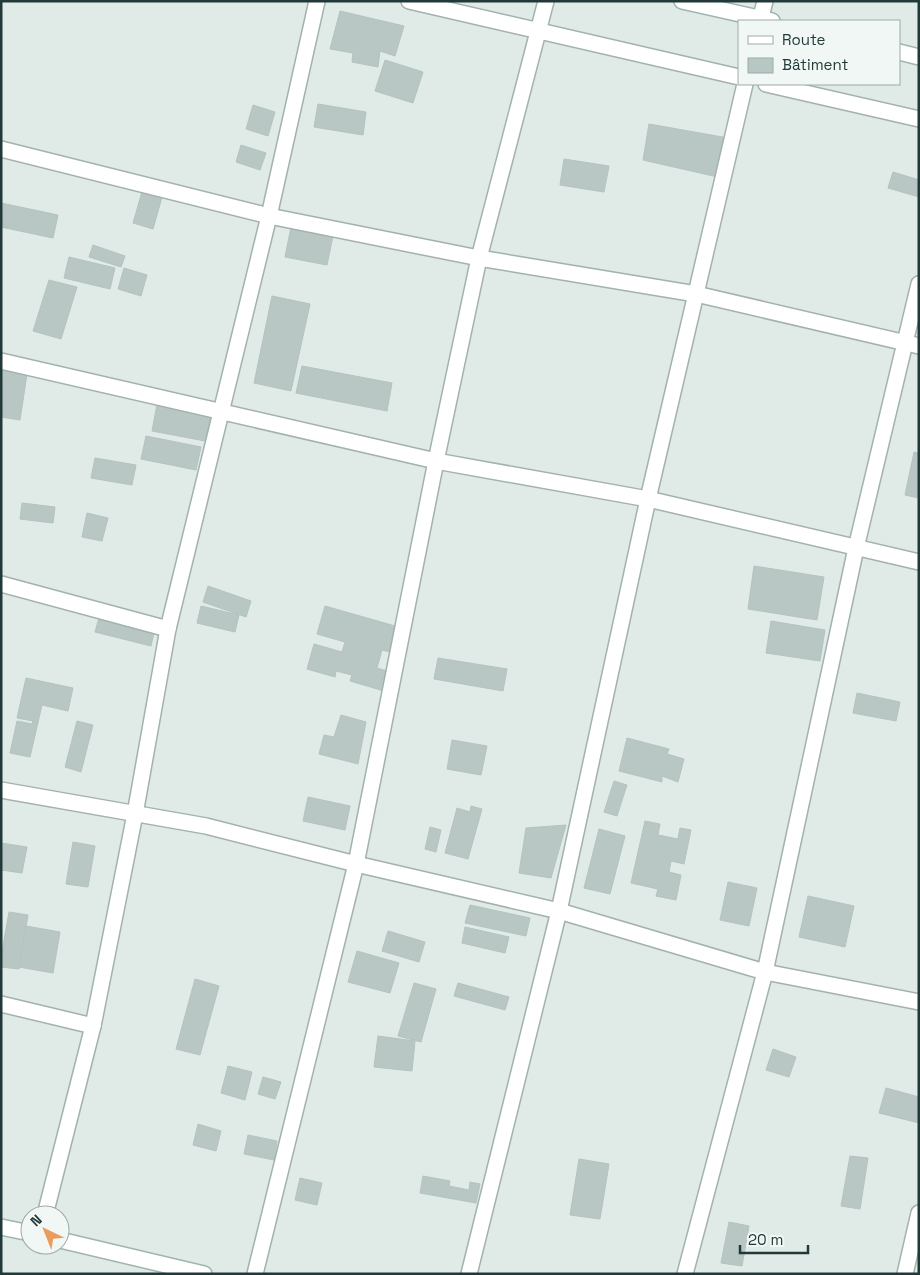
<svg xmlns="http://www.w3.org/2000/svg" width="920" height="1275" viewBox="0 0 920 1275" font-family="'Space Grotesk',sans-serif">
<style>
.building{fill:#b8c7c4;stroke:#b3c3c0}
.lines{fill:none;stroke-linecap:round;stroke-linejoin:round}
.street-casing{stroke:#a3b1af;stroke-width:18}
.secondary-casing{stroke:#9fb5b1;stroke-width:18}
.street{stroke:#fff;stroke-width:15}
.secondary{stroke:#fff;stroke-width:15}
</style>
<rect width="100%" height="100%" fill="#e0eae7"/>
<g class="building">
<path d="M 340,11 L 404,26 L 395,56 L 380,51 L 378,67 L 352,62 L 353,53 L 330,49 Z"/>
<path d="M 385,60 L 423,72 L 413,103 L 375,91 Z"/>
<path d="M 318,104 L 366,112 L 363,135 L 314,127 Z"/>
<path d="M 253,105 L 275,112 L 268,136 L 246,129 Z"/>
<path d="M 649,124 L 728,138 L 722,178 L 643,160 Z"/>
<path d="M 241,145 L 266,153 L 260,170 L 236,162 Z"/>
<path d="M 564,159 L 609,166 L 604,192 L 560,185 Z"/>
<path d="M 893,172 L 919,180 L 919,197 L 888,188 Z"/>
<path d="M 146,178 L 166,183 L 153,229 L 133,223 Z"/>
<path d="M 1,203 L 58,215 L 53,238 L 1,227 Z"/>
<path d="M 291,227 L 333,236 L 327,265 L 285,257 Z"/>
<path d="M 93,245 L 125,256 L 121,267 L 89,257 Z"/>
<path d="M 69,257 L 115,268 L 110,289 L 64,278 Z"/>
<path d="M 124,268 L 147,275 L 141,296 L 118,289 Z"/>
<path d="M 49,280 L 77,287 L 61,339 L 33,331 Z"/>
<path d="M 272,296 L 310,304 L 291,391 L 254,383 Z"/>
<path d="M 1,356 L 29,361 L 20,420 L 1,417 Z"/>
<path d="M 302,366 L 392,383 L 387,411 L 296,393 Z"/>
<path d="M 158,399 L 212,409 L 205,441 L 152,431 Z"/>
<path d="M 146,436 L 201,447 L 196,470 L 141,459 Z"/>
<path d="M 914,452 L 919,453 L 919,498 L 905,495 Z"/>
<path d="M 95,458 L 136,465 L 132,485 L 91,478 Z"/>
<path d="M 22,503 L 55,507 L 53,523 L 20,519 Z"/>
<path d="M 87,513 L 108,518 L 102,541 L 82,537 Z"/>
<path d="M 754,566 L 824,577 L 817,620 L 748,609 Z"/>
<path d="M 208,586 L 251,601 L 246,617 L 203,602 Z"/>
<path d="M 201,606 L 239,615 L 235,632 L 197,623 Z"/>
<path d="M 325,606 L 402,628 L 395,653 L 382,650 L 377,668 L 390,672 L 384,691 L 350,681 L 352,675 L 336,671 L 335,677 L 307,669 L 314,644 L 342,652 L 345,642 L 317,634 Z"/>
<path d="M 100,614 L 155,628 L 151,646 L 95,632 Z"/>
<path d="M 771,621 L 825,630 L 820,661 L 766,653 Z"/>
<path d="M 438,658 L 507,669 L 503,691 L 434,679 Z"/>
<path d="M 26,678 L 73,688 L 68,711 L 42,705 L 30,757 L 10,753 L 17,721 L 32,724 L 33,721 L 17,718 Z"/>
<path d="M 857,693 L 900,702 L 896,721 L 853,713 Z"/>
<path d="M 341,715 L 366,722 L 358,764 L 319,754 L 324,735 L 334,737 Z"/>
<path d="M 77,721 L 93,725 L 81,772 L 65,767 Z"/>
<path d="M 627,738 L 669,749 L 667,754 L 684,759 L 678,782 L 662,776 L 662,782 L 619,771 Z"/>
<path d="M 452,740 L 487,746 L 481,775 L 447,769 Z"/>
<path d="M 614,781 L 627,785 L 617,816 L 604,812 Z"/>
<path d="M 308,797 L 350,806 L 345,830 L 303,821 Z"/>
<path d="M 471,806 L 482,809 L 468,859 L 445,853 L 457,808 L 470,812 Z"/>
<path d="M 645,821 L 660,824 L 658,835 L 678,839 L 680,828 L 691,830 L 684,864 L 671,861 L 669,872 L 681,875 L 676,900 L 656,896 L 658,889 L 631,883 Z"/>
<path d="M 566,825 L 551,878 L 519,873 L 526,828 Z"/>
<path d="M 430,827 L 441,830 L 436,852 L 425,849 Z"/>
<path d="M 599,829 L 625,836 L 610,894 L 584,888 Z"/>
<path d="M 73,842 L 95,846 L 88,887 L 66,884 Z"/>
<path d="M 1,843 L 27,847 L 22,873 L 1,870 Z"/>
<path d="M 728,882 L 757,888 L 749,926 L 720,920 Z"/>
<path d="M 808,896 L 854,906 L 845,947 L 799,937 Z"/>
<path d="M 470,905 L 530,918 L 526,936 L 465,923 Z"/>
<path d="M 9,912 L 28,915 L 19,969 L 1,967 L 1,957 Z"/>
<path d="M 26,926 L 60,932 L 53,973 L 19,967 Z"/>
<path d="M 465,927 L 509,937 L 505,953 L 462,943 Z"/>
<path d="M 388,931 L 425,942 L 419,962 L 382,951 Z"/>
<path d="M 357,951 L 399,963 L 390,993 L 348,982 Z"/>
<path d="M 195,979 L 219,986 L 200,1055 L 176,1049 Z"/>
<path d="M 414,983 L 436,989 L 421,1042 L 398,1036 Z"/>
<path d="M 458,983 L 509,997 L 505,1010 L 454,996 Z"/>
<path d="M 378,1036 L 415,1041 L 412,1071 L 374,1067 Z"/>
<path d="M 773,1049 L 796,1057 L 789,1077 L 766,1070 Z"/>
<path d="M 228,1066 L 252,1072 L 245,1100 L 221,1093 Z"/>
<path d="M 263,1077 L 281,1082 L 275,1099 L 258,1094 Z"/>
<path d="M 886,1088 L 919,1097 L 919,1123 L 879,1113 Z"/>
<path d="M 198,1124 L 221,1131 L 216,1151 L 193,1145 Z"/>
<path d="M 248,1135 L 277,1141 L 274,1160 L 244,1154 Z"/>
<path d="M 850,1156 L 868,1158 L 860,1209 L 841,1206 Z"/>
<path d="M 579,1159 L 609,1164 L 600,1219 L 570,1215 Z"/>
<path d="M 423,1176 L 450,1181 L 449,1186 L 469,1190 L 470,1182 L 480,1184 L 476,1203 L 420,1193 Z"/>
<path d="M 300,1178 L 322,1183 L 317,1205 L 295,1200 Z"/>
<path d="M 729,1222 L 749,1226 L 742,1266 L 721,1263 Z"/>
</g>
<g class="lines">
<defs>
<g id="street">
<path d="M 409,1 L 739,77"/>
<path d="M 760,21 L 765,1"/>
<path d="M 766,84 L 919,119"/>
<path d="M 1,149 L 269,216 L 479,258 L 696,294 L 919,346"/>
<path d="M 1,361 L 436,461 L 648,499 L 919,562"/>
<path d="M 1,584 L 168,629"/>
<path d="M 1,790 L 206,826 L 356,864 L 559,911 L 765,972 L 919,1002"/>
<path d="M 1,1004 L 93,1026"/>
<path d="M 45,1215 L 93,1026 L 135,814 L 168,629 L 269,216 L 317,1"/>
<path d="M 255,1274 L 356,864 L 436,461 L 479,258 L 546,1"/>
<path d="M 469,1274 L 559,911 L 648,499 L 745,84"/>
<path d="M 685,1274 L 765,972 L 856,548 L 919,284"/>
<path d="M 905,1274 L 919,1213"/>
</g>
<g id="secondary">
<path d="M 682,1 L 772,21"/>
<path d="M 899,52 L 919,57"/>
<path d="M 1,1227 L 30,1233"/>
<path d="M 60,1240 L 204,1274"/>
</g>
</defs>
<use href="#street" class="street-casing"/>
<use href="#secondary" class="secondary-casing"/>
<use href="#street" class="street"/>
<use href="#secondary" class="secondary"/>
</g>
<rect width="920" height="1275" fill="none" stroke="#213938" stroke-width="5"/>
<rect x="738" y="20" width="162" height="65" fill="#f0f7f5" stroke="#9daba9"/>
<rect x="748" y="36" width="25" height="8" fill="#ffffff" stroke="#9daba9"/>
<text x="782" y="45" font-size="15" fill="#213938">Route</text>
<rect x="748" y="58" width="25" height="15" fill="#b8c7c4" stroke="#9daba9"/>
<text x="782" y="70" font-size="15" fill="#213938">Bâtiment</text>
<g transform="translate(45 1230) rotate(317)"><circle r="24" fill="#f0f7f5" stroke="#9daba9"/>
<path d="M0-4L9 19L0 12L-9 19Z" fill="#eb9c5d"/>
<text y="-8" font-size="14" font-weight="bold" text-anchor="middle" fill="#213938">N</text>
</g>
<path d="M740 1245v8h68v-8" fill="none" stroke="#213938" stroke-width="2.5"/>
<text x="748" y="1245" font-size="15" fill="#213938" stroke="#f0f7f5" stroke-width="4" paint-order="stroke">20 m</text>
</svg>
